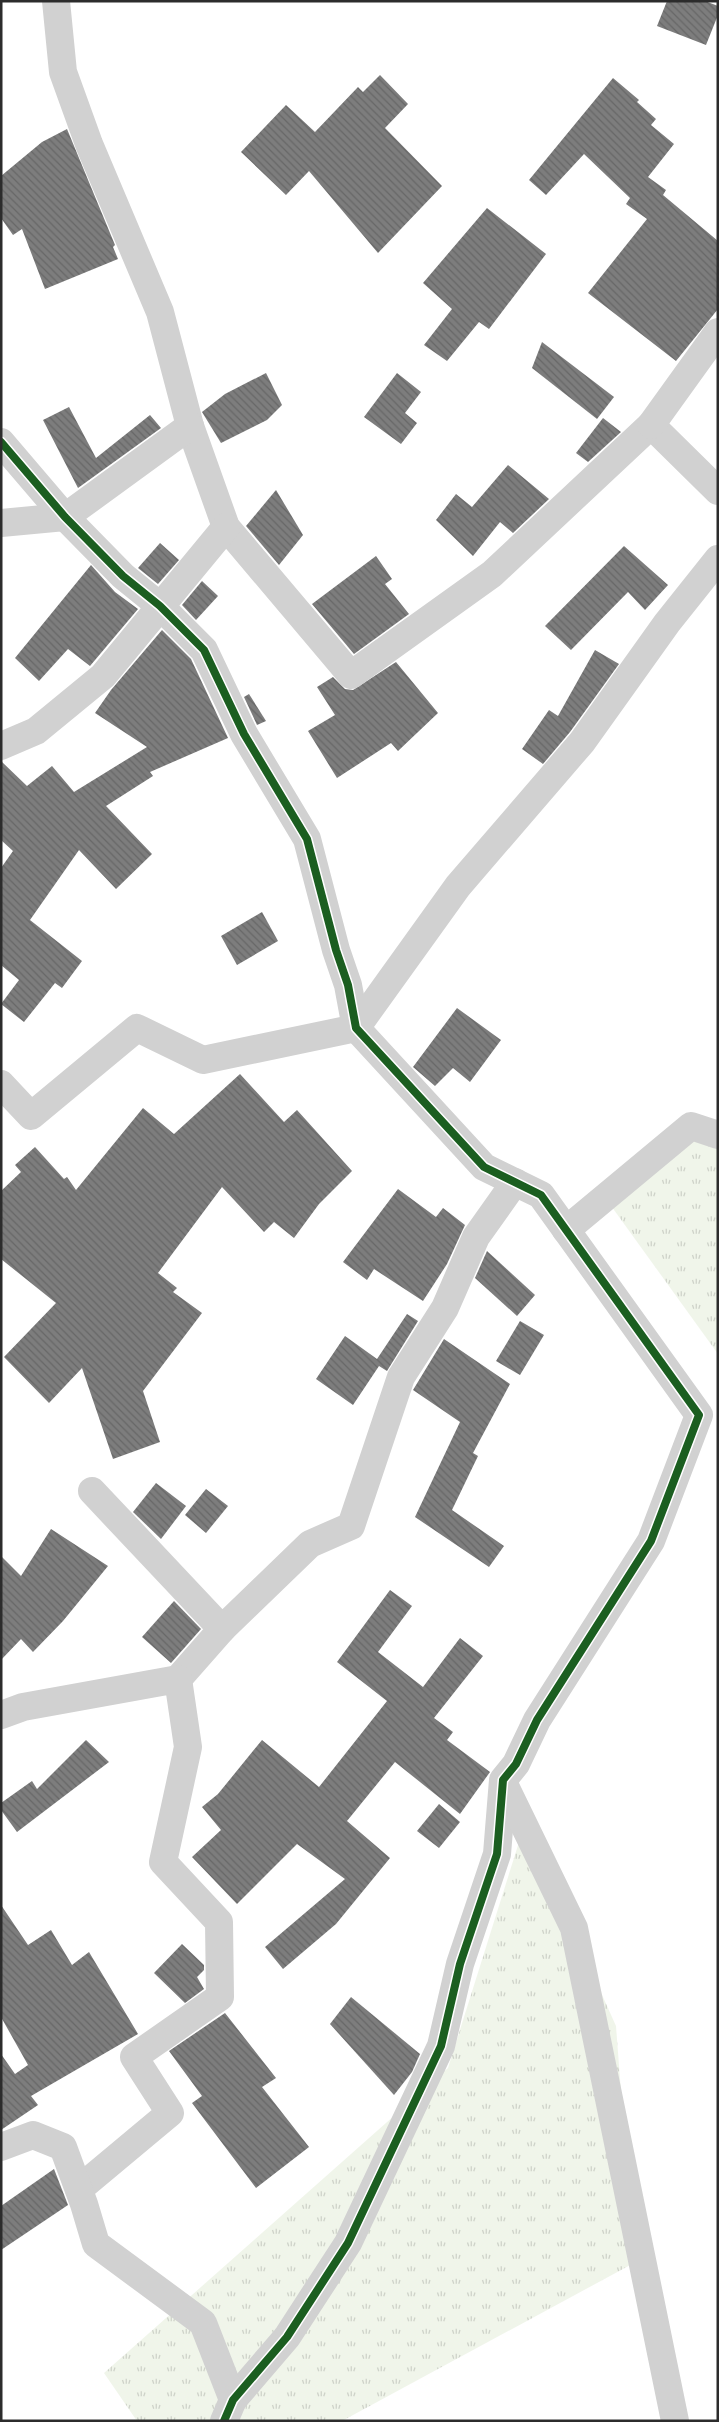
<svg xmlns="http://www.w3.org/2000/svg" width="719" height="2422" viewBox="0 0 719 2422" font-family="'PT Sans Narrow',sans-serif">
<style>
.grass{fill:url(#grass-tufts)}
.building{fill:url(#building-back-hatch)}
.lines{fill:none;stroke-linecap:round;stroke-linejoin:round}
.minor{stroke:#d1d1d1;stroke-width:28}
.cycleway-casing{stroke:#fff;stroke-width:11}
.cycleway{stroke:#1b5e20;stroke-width:8}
</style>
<defs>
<pattern id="grass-tufts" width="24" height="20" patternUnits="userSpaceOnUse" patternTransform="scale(1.25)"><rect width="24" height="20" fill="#f0f5ea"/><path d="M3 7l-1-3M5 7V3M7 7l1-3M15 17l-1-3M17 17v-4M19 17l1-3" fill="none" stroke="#ced2c9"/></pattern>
<pattern id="building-back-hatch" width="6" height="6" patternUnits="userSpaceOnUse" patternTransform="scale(1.25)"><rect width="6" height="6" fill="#7d7d7d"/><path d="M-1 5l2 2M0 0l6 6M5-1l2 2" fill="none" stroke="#676767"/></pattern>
</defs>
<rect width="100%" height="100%" fill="#fff"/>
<g class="grass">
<path d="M 697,1124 L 718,1135 L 718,1354 L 609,1203 Z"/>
<path d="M 525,1823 L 616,2026 L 634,2263 L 342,2421 L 137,2421 L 104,2373 L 448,2068 Z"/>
</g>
<g class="building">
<path d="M 667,1 L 705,1 L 718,6 L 718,15 L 706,45 L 657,26 Z"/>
<path d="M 380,75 L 408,104 L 385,128 L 442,186 L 378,253 L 309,171 L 286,195 L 241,152 L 286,105 L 315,132 L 358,87 L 363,92 Z"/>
<path d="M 613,78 L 639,100 L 637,102 L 656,119 L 651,125 L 674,144 L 648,177 L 666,190 L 663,195 L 718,241 L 718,309 L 676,361 L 588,293 L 647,219 L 626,204 L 630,198 L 584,154 L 546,195 L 529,180 Z"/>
<path d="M 67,129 L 115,245 L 113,247 L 118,259 L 45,289 L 22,229 L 13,235 L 1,218 L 1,176 L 42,142 Z"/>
<path d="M 487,208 L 546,254 L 489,329 L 479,322 L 447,361 L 424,345 L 452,309 L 423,283 Z"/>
<path d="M 542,342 L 614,397 L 597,419 L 532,368 Z"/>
<path d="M 266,373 L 282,405 L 267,420 L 221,443 L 202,412 L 225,394 Z"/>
<path d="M 397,373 L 421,392 L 405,413 L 417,423 L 401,444 L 364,417 Z"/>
<path d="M 69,407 L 96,458 L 150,415 L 161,428 L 78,488 L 43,420 Z"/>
<path d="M 603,418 L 621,432 L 588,462 L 576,453 Z"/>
<path d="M 508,465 L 549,499 L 513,533 L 500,522 L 473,556 L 436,520 L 456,494 L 472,507 Z"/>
<path d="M 276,490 L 303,535 L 279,565 L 246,526 Z"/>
<path d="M 160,543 L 179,560 L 158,584 L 138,568 Z"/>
<path d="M 624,546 L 668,585 L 645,610 L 628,592 L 571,650 L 545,626 Z"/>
<path d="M 376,556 L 392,579 L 385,584 L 409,614 L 354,654 L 312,604 Z"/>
<path d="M 91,565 L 115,592 L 138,609 L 90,666 L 68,649 L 39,681 L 15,658 Z"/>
<path d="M 202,581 L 218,596 L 196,620 L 182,605 Z"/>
<path d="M 162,630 L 191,659 L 228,738 L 150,772 L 153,776 L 106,806 L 152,854 L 116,889 L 79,850 L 30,920 L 82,961 L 62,988 L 55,983 L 24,1022 L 1,1004 L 19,980 L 1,965 L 1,868 L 13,851 L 1,840 L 1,761 L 27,786 L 52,766 L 74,792 L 147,747 L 95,713 L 111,690 Z"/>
<path d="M 595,650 L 619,664 L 570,732 L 543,764 L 522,749 L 549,710 L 558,716 Z"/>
<path d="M 396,662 L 438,713 L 398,751 L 391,743 L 337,778 L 308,731 L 335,715 L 317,687 L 333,677 L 345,689 L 353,690 Z"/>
<path d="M 249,694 L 266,721 L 257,725 L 244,697 Z"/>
<path d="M 262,912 L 278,941 L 237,965 L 221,936 Z"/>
<path d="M 457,1008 L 501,1040 L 470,1082 L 453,1068 L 435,1086 L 413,1067 Z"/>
<path d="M 240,1074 L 284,1122 L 297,1110 L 352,1171 L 319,1204 L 294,1238 L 274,1222 L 264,1232 L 222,1187 L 158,1273 L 177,1288 L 173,1292 L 202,1313 L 143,1391 L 160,1442 L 113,1459 L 82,1368 L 49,1403 L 4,1357 L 56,1303 L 1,1259 L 1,1191 L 21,1172 L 15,1165 L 35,1147 L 64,1179 L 67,1177 L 76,1190 L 143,1108 L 174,1134 Z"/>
<path d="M 398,1189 L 436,1217 L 443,1208 L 465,1225 L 447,1264 L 423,1301 L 374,1269 L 367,1280 L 343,1262 Z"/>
<path d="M 487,1251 L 535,1295 L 517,1316 L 475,1278 Z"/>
<path d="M 407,1314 L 418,1321 L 387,1371 L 379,1366 L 353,1405 L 316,1379 L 345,1336 L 377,1359 Z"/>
<path d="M 520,1321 L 544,1335 L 520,1375 L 496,1361 Z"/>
<path d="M 444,1339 L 510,1384 L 473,1453 L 478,1456 L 452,1510 L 504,1546 L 489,1567 L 415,1517 L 460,1422 L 413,1390 Z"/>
<path d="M 156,1483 L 186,1506 L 161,1539 L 133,1512 Z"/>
<path d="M 206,1489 L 228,1506 L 206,1533 L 185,1515 Z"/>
<path d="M 51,1529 L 108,1566 L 63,1621 L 33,1652 L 21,1639 L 1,1660 L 1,1556 L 21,1576 Z"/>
<path d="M 390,1590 L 412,1606 L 378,1652 L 423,1687 L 460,1638 L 483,1656 L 434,1718 L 453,1732 L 447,1740 L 490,1772 L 460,1814 L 395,1762 L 347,1821 L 390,1858 L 336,1924 L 283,1969 L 265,1947 L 345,1879 L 297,1844 L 237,1904 L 192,1857 L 221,1830 L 202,1807 L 218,1794 L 262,1740 L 319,1787 L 387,1701 L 337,1662 Z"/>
<path d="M 174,1601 L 201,1629 L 171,1663 L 142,1637 Z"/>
<path d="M 86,1740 L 109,1762 L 17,1832 L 1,1810 L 1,1803 L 32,1781 L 37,1789 Z"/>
<path d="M 439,1804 L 460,1822 L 439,1848 L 417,1831 Z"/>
<path d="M 1,1905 L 28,1945 L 51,1930 L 72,1965 L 89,1952 L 138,2034 L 31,2096 L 38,2105 L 1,2130 L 1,2054 L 15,2074 L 28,2065 L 1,2017 Z"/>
<path d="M 182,1944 L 204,1965 L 204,1970 L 197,1977 L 204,1989 L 185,2003 L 154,1973 Z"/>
<path d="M 351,1997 L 420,2054 L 412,2072 L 394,2095 L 330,2024 Z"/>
<path d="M 225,2013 L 276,2078 L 262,2087 L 309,2147 L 256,2188 L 192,2103 L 202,2096 L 169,2051 Z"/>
<path d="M 54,2169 L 68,2205 L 1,2250 L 1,2206 Z"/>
</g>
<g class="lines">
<g class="minor">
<path d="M 56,1 L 63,72 L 89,144 L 160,312 L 190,426 L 226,527 L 351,675 L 492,574 L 651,425 L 718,491"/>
<path d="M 651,425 L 718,332"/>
<path d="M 1,442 L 65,517 L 123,576 L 160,606 L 204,650 L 244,734 L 307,839 L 336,950 L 348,985 L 356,1028 L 484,1167 L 541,1195 L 699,1415 L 651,1541 L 537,1720 L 516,1764 L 503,1780 L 497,1854 L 460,1964 L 441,2046 L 348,2243 L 287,2337 L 233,2400 L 224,2421"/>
<path d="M 1,523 L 65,517 L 190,426"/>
<path d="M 1,746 L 36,731 L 103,676 L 226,527"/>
<path d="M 1,1084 L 31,1116 L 137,1028 L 203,1060 L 356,1028 L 458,886 L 582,742 L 667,623 L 718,559"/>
<path d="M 566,1230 L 691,1126 L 718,1135"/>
<path d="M 92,1491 L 222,1629"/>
<path d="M 178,1679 L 222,1629 L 310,1544 L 351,1526 L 401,1377 L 445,1308 L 476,1237 L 515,1182"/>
<path d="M 1,1715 L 23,1707 L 178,1679 L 188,1747 L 163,1862 L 219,1922 L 220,1997 L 134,2057 L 170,2113 L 79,2189"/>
<path d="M 503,1782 L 574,1928 L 675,2421"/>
<path d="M 1,2147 L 33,2135 L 63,2147 L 84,2204 L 96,2244 L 203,2323 L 233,2400"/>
</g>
<defs>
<path id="cycleway" d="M 1,442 L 65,517 L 123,576 L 160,606 L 204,650 L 244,734 L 307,839 L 336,950 L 348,985 L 356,1028 L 484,1167 L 541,1195 L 699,1415 L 651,1541 L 537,1720 L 516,1764 L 503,1780 L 497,1854 L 460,1964 L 441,2046 L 348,2243 L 287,2337 L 233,2400 L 224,2421"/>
</defs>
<use href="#cycleway" class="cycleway-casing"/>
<use href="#cycleway" class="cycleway"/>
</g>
<rect width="719" height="2422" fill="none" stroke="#2c2c2c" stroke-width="5"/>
</svg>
